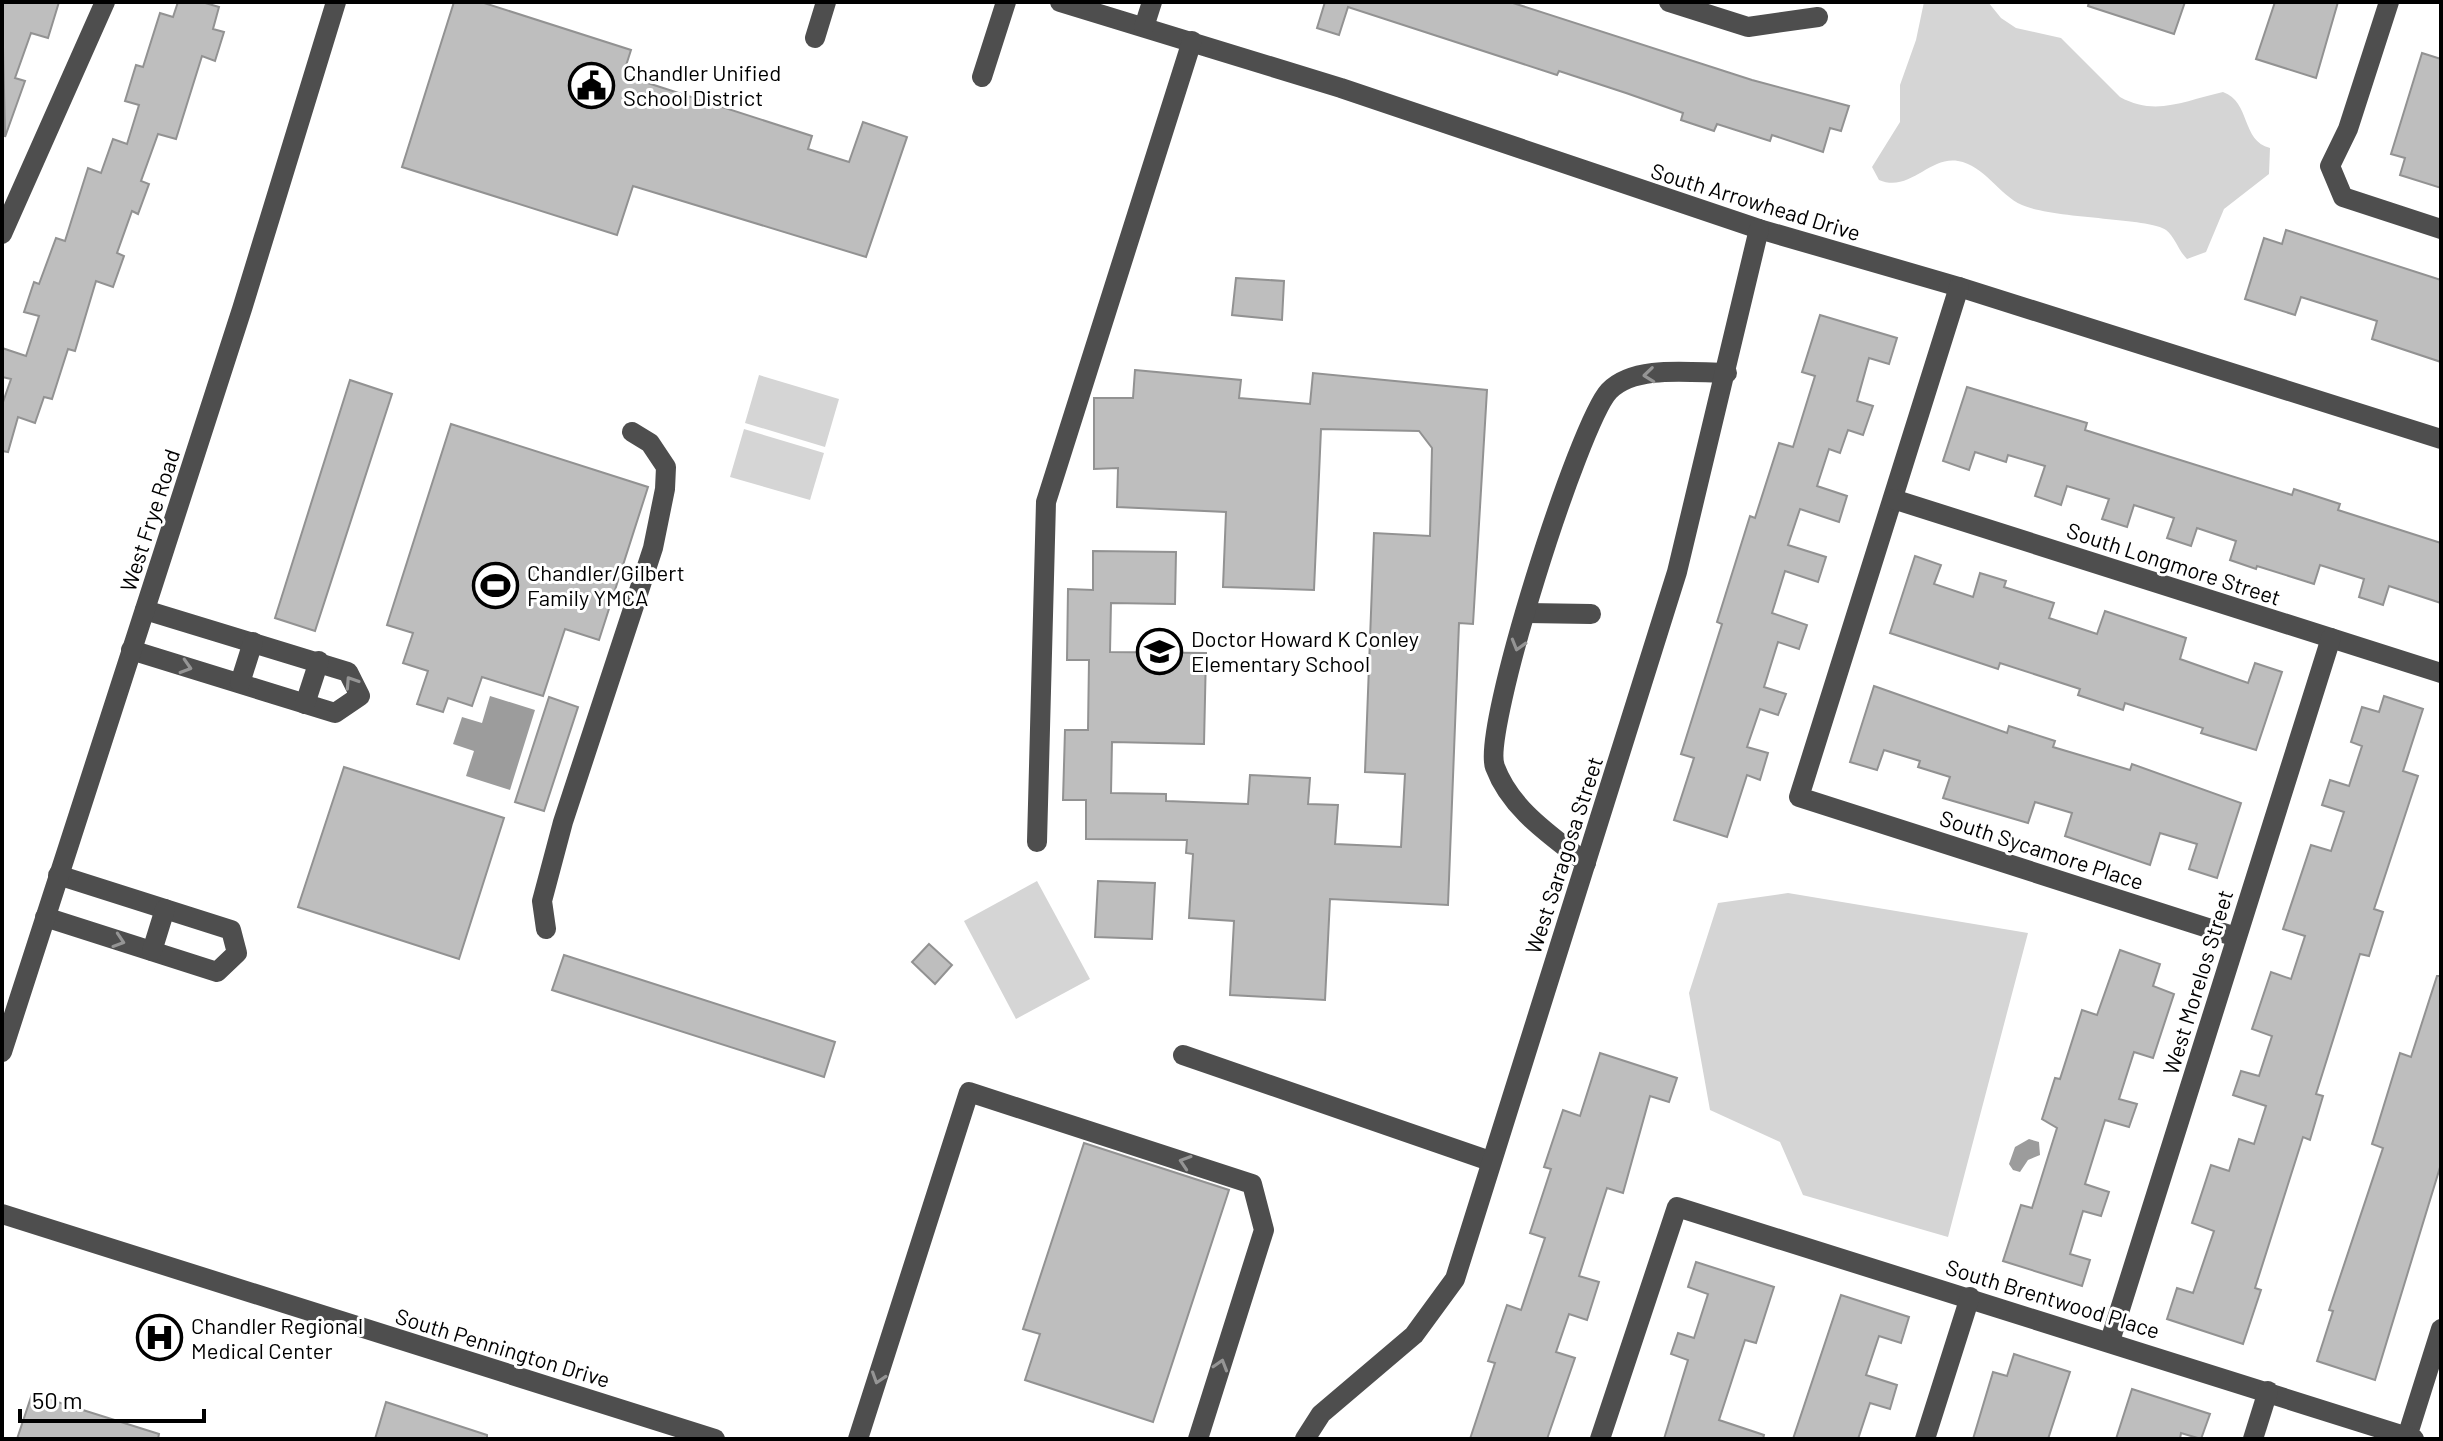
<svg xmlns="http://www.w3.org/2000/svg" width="2443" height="1441" viewBox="0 0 2443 1441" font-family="Barlow,sans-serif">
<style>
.green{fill:#d5d5d5}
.water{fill:#9c9c9c}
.building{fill:#bebebe;stroke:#929292;stroke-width:2}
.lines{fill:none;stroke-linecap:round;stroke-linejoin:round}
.minor{stroke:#4e4e4e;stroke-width:20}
.oneway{stroke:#959595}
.labels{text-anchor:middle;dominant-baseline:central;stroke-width:6;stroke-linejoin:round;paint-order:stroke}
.poi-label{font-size:22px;fill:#000;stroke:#fff;text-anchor:start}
.street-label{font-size:22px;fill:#000;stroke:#fff}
</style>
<rect width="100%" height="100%" fill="#fff"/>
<g class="green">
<path d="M 1924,2 L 1988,2 L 2001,18 L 2016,28 L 2061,38 L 2120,97 C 2156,117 2186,100 2223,92 C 2251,102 2241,141 2270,148 L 2269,174 L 2224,209 L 2206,252 L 2187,259 C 2178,250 2175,237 2166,230 C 2152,218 2054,219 2022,205 C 1999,195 1984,165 1958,161 C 1929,156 1910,193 1879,180 L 1872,167 L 1900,122 L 1900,85 L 1916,40 Z"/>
<path d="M 759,375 L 839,399 L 825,447 L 745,423 Z"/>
<path d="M 744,429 L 824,453 L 810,500 L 730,477 Z"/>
<path d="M 1037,881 L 1090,979 L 1016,1019 L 964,921 Z"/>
<path d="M 1788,893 L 2028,933 L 1948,1237 L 1803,1195 L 1780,1142 L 1710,1110 L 1689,993 L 1718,903 Z"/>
</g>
<g class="water">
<path d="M 490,696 L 535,710 L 510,790 L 466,776 L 474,751 L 453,744 L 462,717 L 482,723 Z"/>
<path d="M 2029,1139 L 2039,1142 L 2040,1155 L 2028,1160 L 2020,1172 L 2013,1170 L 2009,1164 L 2015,1147 Z"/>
</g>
<g class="building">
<path d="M 2,2 L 59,2 L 48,38 L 31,33 L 15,78 L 25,81 L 5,137 Z"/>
<path d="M 178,2 L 202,2 L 219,7 L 213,29 L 224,32 L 215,61 L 202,56 L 176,139 L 158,134 L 141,181 L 149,184 L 138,214 L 132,211 L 117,253 L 124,256 L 113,287 L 96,281 L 75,351 L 68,349 L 52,399 L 44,397 L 35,423 L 18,417 L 8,452 L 2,451 L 2,405 L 11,379 L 2,377 L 2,348 L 26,356 L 39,316 L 24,312 L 34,282 L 39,284 L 56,238 L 65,241 L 88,168 L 101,173 L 113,139 L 127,144 L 139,105 L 125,101 L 136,65 L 143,67 L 160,13 L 173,17 Z"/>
<path d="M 454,2 L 481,2 L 631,50 L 623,75 L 812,136 L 808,149 L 849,162 L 863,122 L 907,137 L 866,257 L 633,186 L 617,235 L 402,167 Z"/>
<path d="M 1325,2 L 1510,2 L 1752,80 L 1849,106 L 1841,131 L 1830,128 L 1823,152 L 1772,135 L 1770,141 L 1717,124 L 1714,131 L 1681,120 L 1683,113 L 1626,93 L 1559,71 L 1557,75 L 1348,7 L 1339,35 L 1317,28 Z"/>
<path d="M 2089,2 L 2185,2 L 2174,34 L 2088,6 Z"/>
<path d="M 2275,2 L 2338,2 L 2316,78 L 2256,59 Z"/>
<path d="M 2422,53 L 2441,59 L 2441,188 L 2400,175 L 2405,158 L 2391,154 Z"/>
<path d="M 2286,230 L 2441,280 L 2441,362 L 2372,339 L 2377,321 L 2301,297 L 2295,315 L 2245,299 L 2264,238 L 2282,244 Z"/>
<path d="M 1236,278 L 1284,281 L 1282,320 L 1232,315 Z"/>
<path d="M 1820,315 L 1897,338 L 1889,364 L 1869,358 L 1857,401 L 1873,406 L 1863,435 L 1848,430 L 1840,453 L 1829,449 L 1817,486 L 1847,496 L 1839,522 L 1800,509 L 1788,545 L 1826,557 L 1818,582 L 1785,571 L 1772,613 L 1807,625 L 1799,649 L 1778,642 L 1764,687 L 1786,694 L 1778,715 L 1760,709 L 1747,747 L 1768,753 L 1760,780 L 1747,775 L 1727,837 L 1674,820 L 1694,758 L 1681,754 L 1722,624 L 1717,622 L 1750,516 L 1755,518 L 1779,443 L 1793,447 L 1815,376 L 1802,372 Z"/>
<path d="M 1135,370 L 1241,380 L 1239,398 L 1310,404 L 1313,373 L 1487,390 L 1473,624 L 1459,623 L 1448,905 L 1330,899 L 1325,1000 L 1230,995 L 1234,921 L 1189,918 L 1193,854 L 1186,853 L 1187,840 L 1086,839 L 1086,800 L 1063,800 L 1065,730 L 1088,730 L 1089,660 L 1067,660 L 1068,589 L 1093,590 L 1093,551 L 1176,552 L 1175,604 L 1111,603 L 1110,652 L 1206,653 L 1204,744 L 1112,742 L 1111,793 L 1166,794 L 1166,801 L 1248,804 L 1250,775 L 1310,778 L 1308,804 L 1338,805 L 1335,844 L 1401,847 L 1405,774 L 1365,772 L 1374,533 L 1430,536 L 1432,448 L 1419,431 L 1321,429 L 1314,590 L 1223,587 L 1226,512 L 1117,507 L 1118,468 L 1094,469 L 1094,398 L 1133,398 Z"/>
<path d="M 350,380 L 392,394 L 315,631 L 275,618 Z"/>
<path d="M 1967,387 L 2087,423 L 2085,430 L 2161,454 L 2292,495 L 2294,489 L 2340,504 L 2338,510 L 2441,543 L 2441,603 L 2389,586 L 2383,605 L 2359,597 L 2364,579 L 2320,565 L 2314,584 L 2257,566 L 2256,569 L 2230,560 L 2236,541 L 2197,528 L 2191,546 L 2167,538 L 2174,518 L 2134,505 L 2127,527 L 2102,519 L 2109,499 L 2067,486 L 2061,505 L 2035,496 L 2045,466 L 2008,455 L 2006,462 L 1975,452 L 1969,470 L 1943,461 Z"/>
<path d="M 451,424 L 648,487 L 599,640 L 565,629 L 543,696 L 482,677 L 472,706 L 448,698 L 443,712 L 417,704 L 428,671 L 403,663 L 413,633 L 387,625 Z"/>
<path d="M 1915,556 L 1941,565 L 1934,584 L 1973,597 L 1980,573 L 2006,581 L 2004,587 L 2054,603 L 2049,618 L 2097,634 L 2105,611 L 2186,638 L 2180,659 L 2248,683 L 2255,663 L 2282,672 L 2256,750 L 2201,733 L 2203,728 L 2125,703 L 2123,710 L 2078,695 L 2080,689 L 2000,663 L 1998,669 L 1890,633 Z"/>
<path d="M 1874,686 L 2007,733 L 2009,726 L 2055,741 L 2053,747 L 2130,770 L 2132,764 L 2241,803 L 2217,878 L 2189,869 L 2197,844 L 2160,833 L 2150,865 L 2065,836 L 2072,813 L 2035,802 L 2028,823 L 1943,798 L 1950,777 L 1918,767 L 1920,761 L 1884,750 L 1877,770 L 1850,762 Z"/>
<path d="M 2384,696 L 2423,709 L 2403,771 L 2418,776 L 2374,909 L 2383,912 L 2369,956 L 2360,954 L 2316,1094 L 2323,1096 L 2310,1140 L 2303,1137 L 2255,1288 L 2261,1290 L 2243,1344 L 2167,1319 L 2177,1288 L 2193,1293 L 2214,1231 L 2192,1223 L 2211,1165 L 2229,1171 L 2239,1139 L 2254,1144 L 2266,1106 L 2233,1095 L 2241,1071 L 2259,1076 L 2272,1036 L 2252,1029 L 2271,972 L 2291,979 L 2305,936 L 2283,929 L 2311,845 L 2331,851 L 2344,812 L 2322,805 L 2330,780 L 2349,786 L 2362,746 L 2351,742 L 2362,707 L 2379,712 Z"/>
<path d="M 549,697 L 578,707 L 544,811 L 515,802 Z"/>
<path d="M 344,767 L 504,818 L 459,959 L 298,907 Z"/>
<path d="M 1098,881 L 1155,883 L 1152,939 L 1095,937 Z"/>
<path d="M 929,944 L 952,965 L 935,984 L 912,962 Z"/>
<path d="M 2120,950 L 2160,964 L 2153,986 L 2174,994 L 2153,1058 L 2134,1052 L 2119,1099 L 2137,1104 L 2129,1127 L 2105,1120 L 2085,1184 L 2109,1192 L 2101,1216 L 2083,1211 L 2070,1254 L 2090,1260 L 2082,1286 L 2003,1261 L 2021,1205 L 2032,1208 L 2057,1128 L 2042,1119 L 2055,1078 L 2060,1079 L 2082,1010 L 2097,1015 Z"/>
<path d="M 564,955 L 835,1042 L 824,1077 L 552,990 Z"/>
<path d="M 2437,976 L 2441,976 L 2441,1164 L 2375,1380 L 2317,1361 L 2333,1311 L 2329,1310 L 2383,1148 L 2372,1144 L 2400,1053 L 2411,1057 Z"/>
<path d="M 1600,1053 L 1677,1078 L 1669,1102 L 1650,1096 L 1623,1193 L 1607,1188 L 1579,1276 L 1599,1282 L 1587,1320 L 1569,1314 L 1556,1352 L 1575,1358 L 1547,1439 L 1470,1439 L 1495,1363 L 1488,1361 L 1507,1305 L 1521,1310 L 1545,1238 L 1530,1233 L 1551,1169 L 1544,1167 L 1563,1110 L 1580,1116 Z"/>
<path d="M 1084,1143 L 1229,1190 L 1153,1422 L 1025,1380 L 1040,1334 L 1023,1329 Z"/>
<path d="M 1696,1262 L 1774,1287 L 1756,1343 L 1745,1340 L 1719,1420 L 1764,1435 L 1763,1439 L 1664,1439 L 1688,1360 L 1671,1354 L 1678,1333 L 1694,1338 L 1708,1294 L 1688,1287 Z"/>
<path d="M 1841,1295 L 1909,1317 L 1901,1343 L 1879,1336 L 1866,1375 L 1897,1385 L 1890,1409 L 1870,1403 L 1858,1439 L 1793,1439 Z"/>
<path d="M 2014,1354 L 2070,1372 L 2048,1439 L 1973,1439 L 1993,1372 L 2007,1376 Z"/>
<path d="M 2132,1389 L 2210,1414 L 2201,1439 L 2181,1433 L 2180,1439 L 2116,1439 Z"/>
<path d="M 32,1394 L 159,1434 L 158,1439 L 17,1439 Z"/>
<path d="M 386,1402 L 487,1435 L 487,1439 L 375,1439 Z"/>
</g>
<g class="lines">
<g class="minor">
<path d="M 1060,2 L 1341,88 L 1759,229 L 1959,287 L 2441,439"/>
<path d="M 1669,2 L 1748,27 L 1818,17"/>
<path d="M 2389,2 L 2348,129 L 2330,166 L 2343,197 L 2441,229"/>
<path d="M 1144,27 L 1152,2"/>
<path d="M 815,38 L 826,2"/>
<path d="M 982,77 L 1006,2"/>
<path d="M 2,234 L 105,2"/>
<path d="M 1959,287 L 1799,797 L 2236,937"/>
<path d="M 1893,499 L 2441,673"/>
<path d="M 1527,613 L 1591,614"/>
<path d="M 131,650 L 335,713 L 360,696 L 348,672 L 145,610"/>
<path d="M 240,683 L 253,642"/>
<path d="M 305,704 L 319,661"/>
<path d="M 1037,842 L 1046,502 L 1192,41"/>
<path d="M 1586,863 C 1552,836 1511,810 1495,767 C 1481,731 1579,423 1609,391 C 1635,364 1693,373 1727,373"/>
<path d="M 45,917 L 217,972 L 237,953 L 231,930 L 58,875"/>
<path d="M 546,929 L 542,901 L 563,822 L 653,548 L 665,489 L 666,467 L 650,443 L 632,432"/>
<path d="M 152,951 L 165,909"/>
<path d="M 2,1052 L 242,309 L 336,2"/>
<path d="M 1183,1055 L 1490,1161"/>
<path d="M 2,1214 L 715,1439"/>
<path d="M 2110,1341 L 2331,638"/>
<path d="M 2407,1437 L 2441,1329"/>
<path d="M 858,1439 L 969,1092 L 1252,1184 L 1264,1230 L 1198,1439"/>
<path d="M 1305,1439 L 1321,1414 L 1414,1335 L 1455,1279 L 1677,572 L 1759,229"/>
<path d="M 1600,1439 L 1677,1207 L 2414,1439"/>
<path d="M 1925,1439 L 1970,1297"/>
<path d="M 2253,1439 L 2268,1391"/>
</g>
</g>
<defs><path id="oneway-chevron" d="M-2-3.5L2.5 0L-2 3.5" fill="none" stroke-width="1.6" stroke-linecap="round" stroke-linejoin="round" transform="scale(2)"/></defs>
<g class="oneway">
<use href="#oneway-chevron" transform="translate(1649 375) rotate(174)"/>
<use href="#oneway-chevron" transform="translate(1518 645) rotate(106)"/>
<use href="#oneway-chevron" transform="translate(186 667) rotate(17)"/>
<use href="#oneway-chevron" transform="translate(351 682) rotate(-123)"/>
<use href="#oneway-chevron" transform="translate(119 941) rotate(18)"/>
<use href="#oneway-chevron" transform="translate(1185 1162) rotate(-162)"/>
<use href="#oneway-chevron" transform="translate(1221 1365) rotate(-73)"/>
<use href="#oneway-chevron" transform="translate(878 1378) rotate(108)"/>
</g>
<defs>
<symbol id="civic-ring" viewBox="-11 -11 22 22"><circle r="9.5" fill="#fff" stroke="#000" stroke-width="1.5"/><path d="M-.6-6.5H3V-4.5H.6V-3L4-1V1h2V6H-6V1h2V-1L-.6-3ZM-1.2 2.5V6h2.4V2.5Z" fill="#000"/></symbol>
<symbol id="stadium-ring" viewBox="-11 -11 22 22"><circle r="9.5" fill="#fff" stroke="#000" stroke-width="1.5"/><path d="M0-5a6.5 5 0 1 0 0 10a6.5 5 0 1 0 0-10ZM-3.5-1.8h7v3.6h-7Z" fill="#000"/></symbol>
<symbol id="school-ring" viewBox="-11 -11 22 22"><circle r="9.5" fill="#fff" stroke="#000" stroke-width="1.5"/><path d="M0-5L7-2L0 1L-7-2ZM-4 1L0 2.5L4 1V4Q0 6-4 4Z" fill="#000"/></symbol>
<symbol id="hospital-ring" viewBox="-11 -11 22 22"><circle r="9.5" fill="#fff" stroke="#000" stroke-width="1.5"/><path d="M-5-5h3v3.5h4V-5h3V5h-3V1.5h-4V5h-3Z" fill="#000"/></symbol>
</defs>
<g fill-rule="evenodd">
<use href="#civic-ring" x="566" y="60" width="51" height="51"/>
<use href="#stadium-ring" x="470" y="560" width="51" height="51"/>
<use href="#school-ring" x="1134" y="626" width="51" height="51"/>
<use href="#hospital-ring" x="134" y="1312" width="51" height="51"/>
</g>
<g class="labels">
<g class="poi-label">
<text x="623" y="72">Chandler Unified<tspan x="623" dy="25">School District</tspan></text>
<text x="527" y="572">Chandler/Gilbert<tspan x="527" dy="25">Family YMCA</tspan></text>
<text x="1191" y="638">Doctor Howard K Conley<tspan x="1191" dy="25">Elementary School</tspan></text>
<text x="191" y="1325">Chandler Regional<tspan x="191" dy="25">Medical Center</tspan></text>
</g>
<g class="street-label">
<text transform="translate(1756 201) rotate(17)">South Arrowhead Drive</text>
<text transform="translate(149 520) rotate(-72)">West Frye Road</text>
<text transform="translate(2174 563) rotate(18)">South Longmore Street</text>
<text transform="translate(2042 849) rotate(18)">South Sycamore Place</text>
<text transform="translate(1563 855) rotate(-72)">West Saragosa Street</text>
<text transform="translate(2197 982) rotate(-73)">West Morelos Street</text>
<text transform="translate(2053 1298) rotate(17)">South Brentwood Place</text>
<text transform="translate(503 1347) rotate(17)">South Pennington Drive</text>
</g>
</g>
<rect width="2443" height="1441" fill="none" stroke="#000000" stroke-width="8"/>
<path d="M20 1409v12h184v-12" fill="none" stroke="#000000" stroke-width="4"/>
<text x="32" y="1409" font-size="24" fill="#000000" stroke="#ffffff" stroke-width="6" paint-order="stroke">50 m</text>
</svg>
